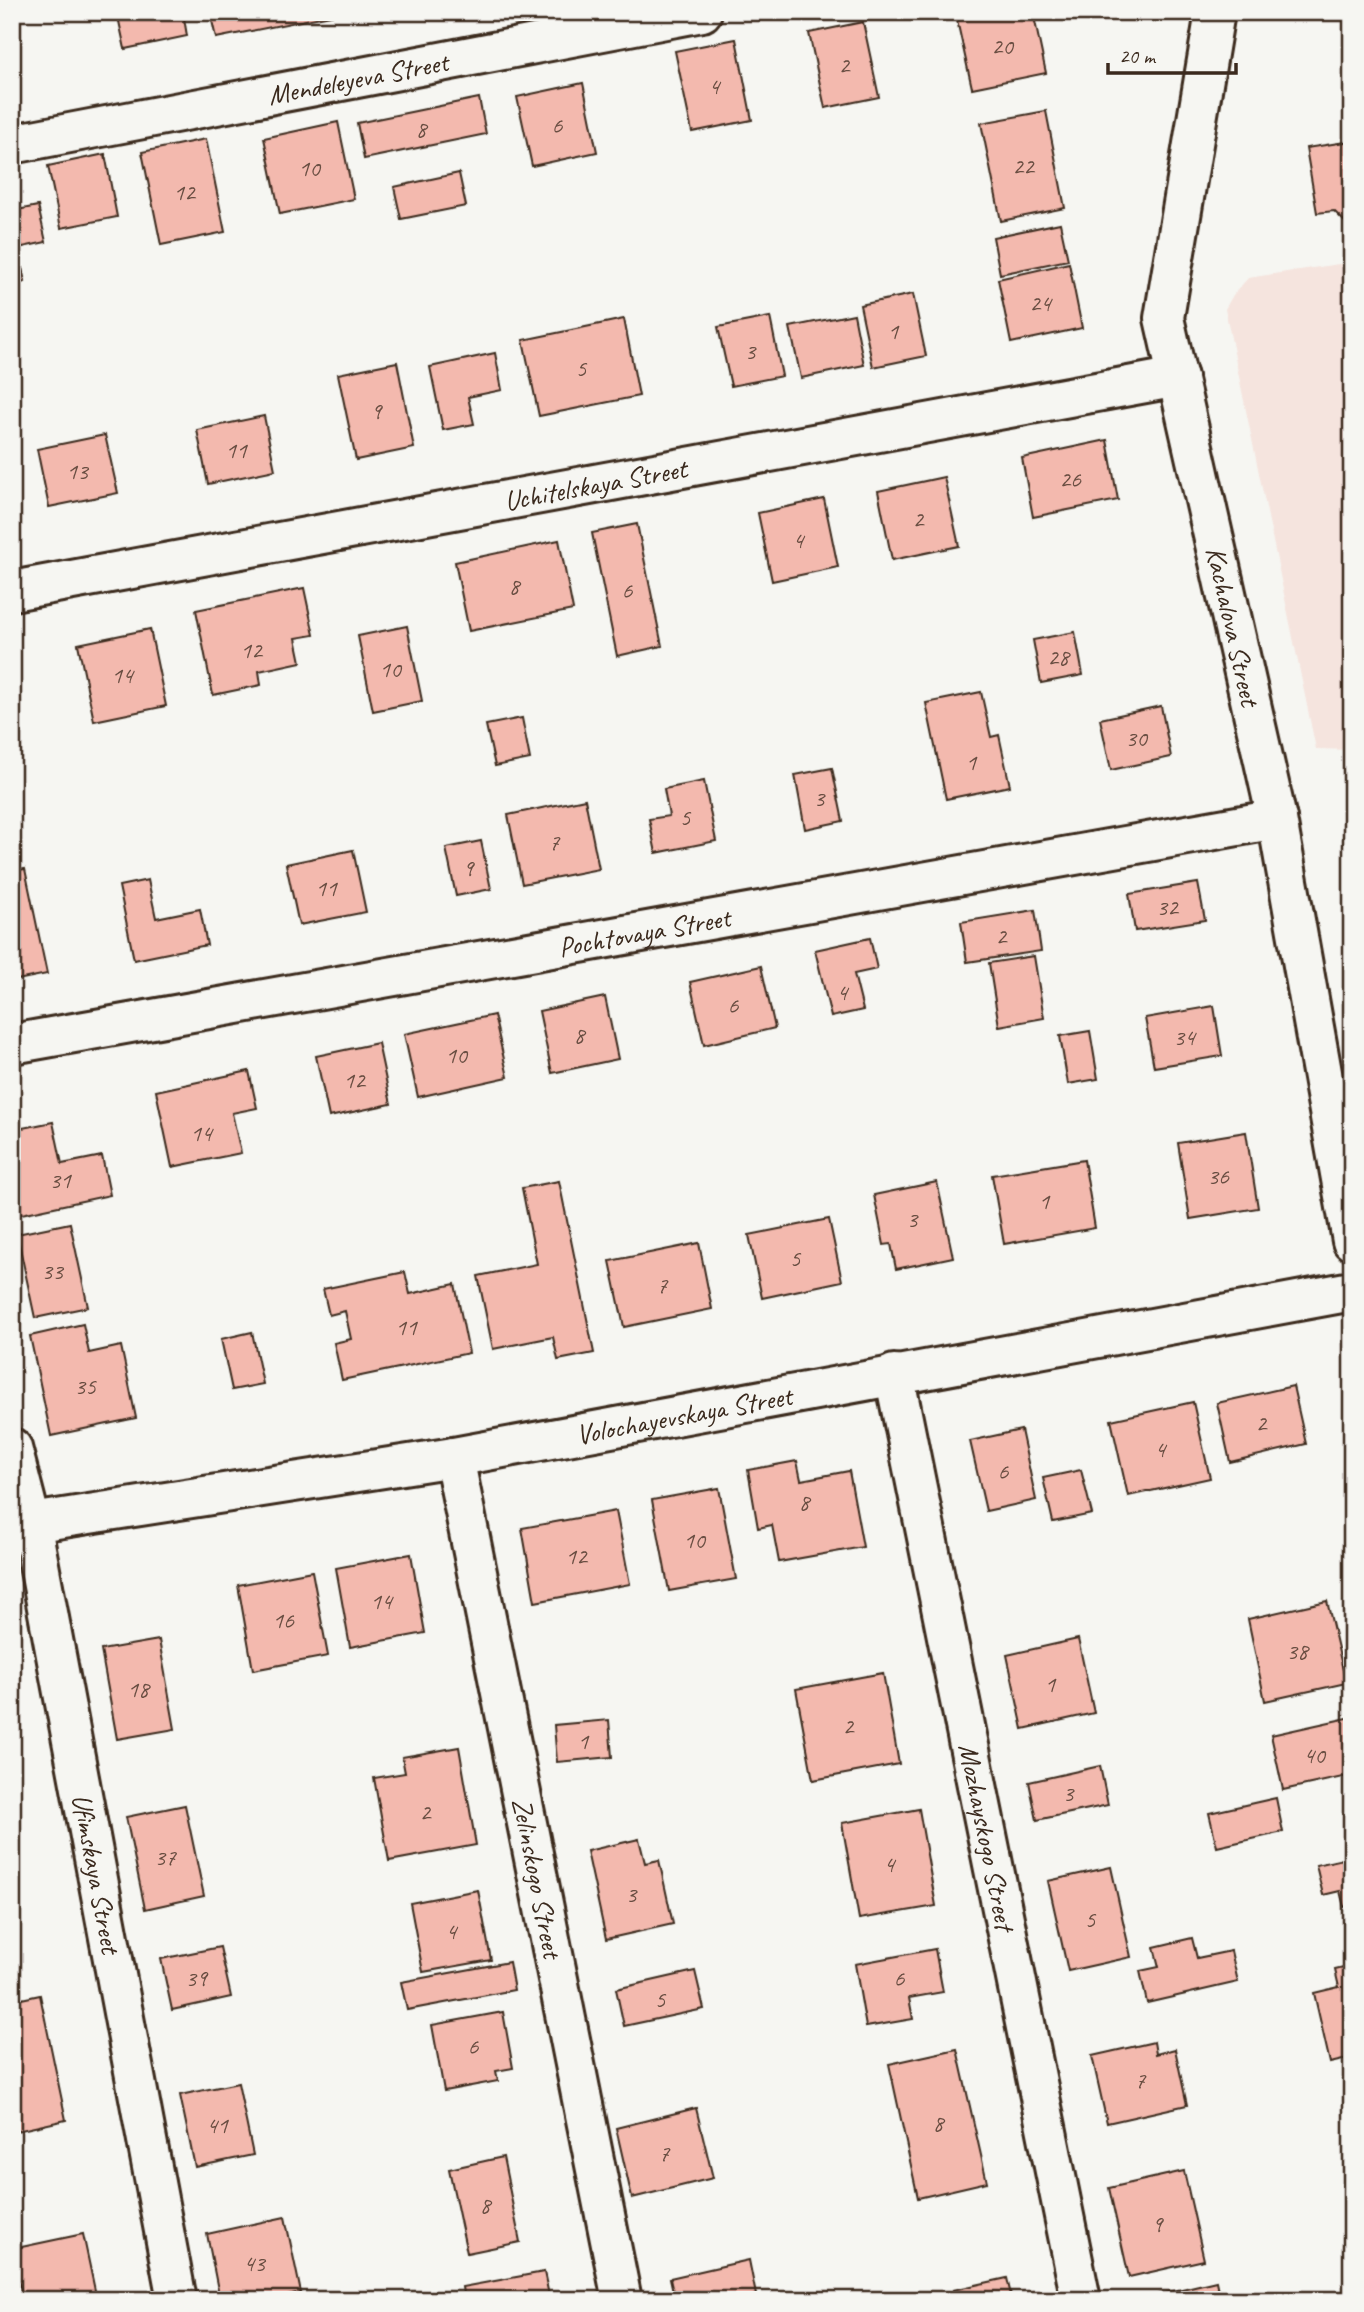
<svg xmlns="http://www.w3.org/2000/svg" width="1364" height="2312" viewBox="0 0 1364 2312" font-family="Caveat,sans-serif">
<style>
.built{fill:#f5e4de}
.building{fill:#f3b9ae;stroke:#3b2a1e;stroke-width:2}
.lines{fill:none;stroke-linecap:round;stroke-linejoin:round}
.street-casing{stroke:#3b2a1e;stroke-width:44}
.street{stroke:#f6f6f2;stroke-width:38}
.labels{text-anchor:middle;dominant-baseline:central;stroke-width:6;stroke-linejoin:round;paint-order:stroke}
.number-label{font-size:24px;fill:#694e42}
.street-label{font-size:28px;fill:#3b2a1e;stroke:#f6f6f2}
</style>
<rect width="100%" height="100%" fill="#f6f6f2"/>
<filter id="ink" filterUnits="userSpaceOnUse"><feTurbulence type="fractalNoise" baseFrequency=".0143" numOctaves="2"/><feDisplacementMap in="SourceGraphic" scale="14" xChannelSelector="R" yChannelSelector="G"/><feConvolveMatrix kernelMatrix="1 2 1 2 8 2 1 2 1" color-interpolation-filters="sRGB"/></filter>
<g filter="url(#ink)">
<path class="built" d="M 1352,262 L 1352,750 L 1316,749 L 1225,309 L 1233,295 L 1248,278 Z"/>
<g class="building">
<path d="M 117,12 L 183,12 L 187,36 L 125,49 Z"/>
<path d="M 210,12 L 336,12 L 336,14 L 216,38 Z"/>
<path d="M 993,12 L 1033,12 L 1046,73 L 972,88 L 957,20 Z"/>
<path d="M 863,22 L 879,97 L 825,108 L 809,33 Z"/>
<path d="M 736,39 L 752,120 L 692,132 L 675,51 Z"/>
<path d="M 583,83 L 597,152 L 532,166 L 517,97 Z"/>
<path d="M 479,98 L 486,134 L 364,159 L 357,123 Z"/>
<path d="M 1046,111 L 1065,208 L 1001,221 L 981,123 Z"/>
<path d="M 338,122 L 354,199 L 280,214 L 264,138 Z"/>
<path d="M 206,139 L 225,232 L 161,245 L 142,152 Z"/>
<path d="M 1352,141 L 1352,229 L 1334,211 L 1317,213 L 1306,148 Z"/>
<path d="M 105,154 L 117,217 L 61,228 L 48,166 Z"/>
<path d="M 459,173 L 466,206 L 401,219 L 394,187 Z"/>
<path d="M 38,206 L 46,242 L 18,248 L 25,282 L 12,285 L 12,211 Z"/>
<path d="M 1060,223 L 1068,260 L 1000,274 L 993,237 Z"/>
<path d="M 1069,263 L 1082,328 L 1011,343 L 998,279 Z"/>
<path d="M 913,294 L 926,356 L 873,367 L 860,305 Z"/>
<path d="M 854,314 L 864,365 L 801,378 L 790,327 Z"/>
<path d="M 770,317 L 782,376 L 731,386 L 718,327 Z"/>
<path d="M 624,319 L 639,396 L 539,416 L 523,340 Z"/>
<path d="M 495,353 L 502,390 L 468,397 L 474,424 L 443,430 L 430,367 Z"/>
<path d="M 397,362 L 414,448 L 356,460 L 338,374 Z"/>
<path d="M 264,416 L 275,470 L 208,484 L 197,430 Z"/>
<path d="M 105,435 L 118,493 L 49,507 L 37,449 Z"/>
<path d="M 1107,440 L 1118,500 L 1033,517 L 1022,458 Z"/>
<path d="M 944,477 L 959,546 L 892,560 L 878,491 Z"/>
<path d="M 824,499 L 838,567 L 772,581 L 758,513 Z"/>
<path d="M 637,524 L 662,646 L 617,656 L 592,533 Z"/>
<path d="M 559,540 L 573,610 L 469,631 L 455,562 Z"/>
<path d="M 304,588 L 314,635 L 296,638 L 301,662 L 259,671 L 261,685 L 213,695 L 196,610 Z"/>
<path d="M 407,626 L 422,701 L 373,711 L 358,636 Z"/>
<path d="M 150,629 L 166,706 L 94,721 L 78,644 Z"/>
<path d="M 1075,632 L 1083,675 L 1041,683 L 1033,640 Z"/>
<path d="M 981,692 L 991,737 L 999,735 L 1010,786 L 946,799 L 926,703 Z"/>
<path d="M 1161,706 L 1171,757 L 1111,770 L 1100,719 Z"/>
<path d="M 522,718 L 530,759 L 495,766 L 486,725 Z"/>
<path d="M 832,768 L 843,821 L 805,829 L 795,775 Z"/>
<path d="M 704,781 L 716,841 L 656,853 L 649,819 L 669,816 L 664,789 Z"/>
<path d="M 585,799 L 599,869 L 522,884 L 508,815 Z"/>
<path d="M 481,841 L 491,889 L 456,896 L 446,848 Z"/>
<path d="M 353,850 L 366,912 L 299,925 L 286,864 Z"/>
<path d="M 25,869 L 47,974 L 12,981 L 12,871 Z"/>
<path d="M 148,880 L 156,918 L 200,909 L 207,945 L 134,960 L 119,886 Z"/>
<path d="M 1198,883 L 1205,920 L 1135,931 L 1129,894 Z"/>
<path d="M 1035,910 L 1041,951 L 967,962 L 961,922 Z"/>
<path d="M 870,938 L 877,969 L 854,974 L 863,1010 L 831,1017 L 815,950 Z"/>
<path d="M 1034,956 L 1044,1018 L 999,1026 L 989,963 Z"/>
<path d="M 761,966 L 775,1028 L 704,1045 L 690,982 Z"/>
<path d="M 605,997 L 618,1059 L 552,1073 L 539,1011 Z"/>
<path d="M 1214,1006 L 1222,1056 L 1154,1067 L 1145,1018 Z"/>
<path d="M 494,1015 L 508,1077 L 418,1097 L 404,1034 Z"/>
<path d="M 1090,1031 L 1098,1079 L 1068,1084 L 1060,1036 Z"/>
<path d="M 378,1043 L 391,1104 L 329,1117 L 316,1056 Z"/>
<path d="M 249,1071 L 257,1108 L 232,1113 L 241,1153 L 172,1167 L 156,1091 Z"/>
<path d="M 53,1122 L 62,1164 L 102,1156 L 110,1195 L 12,1216 L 12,1130 Z"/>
<path d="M 1246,1132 L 1258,1208 L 1190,1219 L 1178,1143 Z"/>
<path d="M 1084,1160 L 1095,1228 L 1004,1244 L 992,1175 Z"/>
<path d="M 559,1181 L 594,1353 L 558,1360 L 553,1337 L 493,1349 L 478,1276 L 537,1264 L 522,1188 Z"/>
<path d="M 937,1182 L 953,1257 L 896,1269 L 891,1244 L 884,1245 L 874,1195 Z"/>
<path d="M 829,1219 L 842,1281 L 762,1298 L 749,1235 Z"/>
<path d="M 70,1223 L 88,1307 L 35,1318 L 17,1234 Z"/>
<path d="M 699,1243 L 712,1309 L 624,1327 L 610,1261 Z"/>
<path d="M 405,1272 L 410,1294 L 455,1284 L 469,1353 L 342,1380 L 334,1343 L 351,1339 L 345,1311 L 329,1315 L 323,1289 Z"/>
<path d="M 83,1324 L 89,1353 L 121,1346 L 136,1418 L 51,1436 L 30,1336 Z"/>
<path d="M 252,1332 L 263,1384 L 232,1390 L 221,1339 Z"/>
<path d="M 1293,1386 L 1306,1444 L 1230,1462 L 1217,1403 Z"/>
<path d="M 1193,1402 L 1210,1478 L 1128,1496 L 1111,1420 Z"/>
<path d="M 1021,1430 L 1036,1500 L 986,1511 L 970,1441 Z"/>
<path d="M 797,1461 L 801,1480 L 849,1471 L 863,1547 L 779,1562 L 772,1525 L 758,1528 L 748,1470 Z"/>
<path d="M 1081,1470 L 1092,1514 L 1053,1522 L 1043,1478 Z"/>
<path d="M 719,1488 L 736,1579 L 669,1591 L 652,1500 Z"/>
<path d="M 616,1511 L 630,1584 L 535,1602 L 522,1528 Z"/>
<path d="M 411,1554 L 425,1633 L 350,1647 L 336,1568 Z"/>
<path d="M 312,1571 L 328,1656 L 253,1670 L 238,1585 Z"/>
<path d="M 1327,1601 L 1346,1683 L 1265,1701 L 1248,1619 Z"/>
<path d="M 1078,1639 L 1094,1713 L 1023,1729 L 1007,1655 Z"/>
<path d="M 159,1640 L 175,1729 L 117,1739 L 101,1650 Z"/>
<path d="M 883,1673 L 899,1764 L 813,1780 L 796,1689 Z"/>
<path d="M 1352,1717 L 1352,1775 L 1283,1790 L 1271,1735 Z"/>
<path d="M 609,1720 L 612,1757 L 557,1762 L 554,1725 Z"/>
<path d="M 459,1747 L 476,1845 L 389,1861 L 374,1778 L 405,1773 L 402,1757 Z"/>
<path d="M 1100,1766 L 1108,1805 L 1037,1820 L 1029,1782 Z"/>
<path d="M 1276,1798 L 1283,1832 L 1217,1847 L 1209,1813 Z"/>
<path d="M 185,1805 L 204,1896 L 145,1909 L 126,1817 Z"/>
<path d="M 919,1809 L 936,1906 L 859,1919 L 842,1823 Z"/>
<path d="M 639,1839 L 645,1863 L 659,1860 L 673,1924 L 606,1939 L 587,1851 Z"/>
<path d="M 1352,1857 L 1352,1905 L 1344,1907 L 1340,1891 L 1323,1895 L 1316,1865 Z"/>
<path d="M 1111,1867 L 1131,1957 L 1068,1971 L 1048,1881 Z"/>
<path d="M 478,1890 L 491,1960 L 423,1972 L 410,1903 Z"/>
<path d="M 1192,1938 L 1197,1958 L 1231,1951 L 1238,1982 L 1147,2003 L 1140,1971 L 1159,1967 L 1154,1947 Z"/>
<path d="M 220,1947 L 231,1997 L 172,2010 L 161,1959 Z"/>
<path d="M 935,1949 L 943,1992 L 909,1998 L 913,2019 L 866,2027 L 855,1964 Z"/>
<path d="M 509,1962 L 514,1990 L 407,2010 L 401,1982 Z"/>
<path d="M 1352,1966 L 1352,2058 L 1330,2063 L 1314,1993 L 1339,1987 L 1335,1970 Z"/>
<path d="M 695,1971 L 704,2009 L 624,2026 L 616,1989 Z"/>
<path d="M 40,1995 L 66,2120 L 12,2132 L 12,2001 Z"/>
<path d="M 503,2012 L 513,2068 L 496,2071 L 498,2081 L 444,2091 L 432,2025 Z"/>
<path d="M 1154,2042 L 1156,2054 L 1175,2049 L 1187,2105 L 1107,2123 L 1092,2056 Z"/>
<path d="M 957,2049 L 987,2182 L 918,2198 L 889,2064 Z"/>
<path d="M 238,2083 L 253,2155 L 195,2167 L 180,2095 Z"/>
<path d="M 696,2108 L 713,2178 L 632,2198 L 616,2128 Z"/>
<path d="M 503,2157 L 520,2242 L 467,2253 L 449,2169 Z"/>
<path d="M 1184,2171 L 1204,2260 L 1129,2277 L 1109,2188 Z"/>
<path d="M 285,2217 L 301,2293 L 269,2300 L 220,2300 L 207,2234 Z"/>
<path d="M 83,2234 L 97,2300 L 23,2300 L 12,2249 Z"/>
<path d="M 749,2260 L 756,2295 L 733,2300 L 675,2300 L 670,2278 Z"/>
<path d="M 544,2272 L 550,2300 L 464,2300 L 462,2287 Z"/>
<path d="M 1007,2278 L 1012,2300 L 955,2300 L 953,2290 Z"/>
<path d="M 1216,2281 L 1220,2300 L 1135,2300 Z"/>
</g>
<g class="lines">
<defs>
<g id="street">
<path id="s1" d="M 1215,12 L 1164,318 L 1277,819 L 1352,1241"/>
<path id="s2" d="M 12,144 L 702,12"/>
<path id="s3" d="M 12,591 L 1178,377"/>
<path id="s4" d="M 12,1044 L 1277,819"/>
<path id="s5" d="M 894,1374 L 1081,2300"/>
<path id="s6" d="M 12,1448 L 31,1522 L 177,2300"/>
<path id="s7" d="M 454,1457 L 622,2300"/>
<path id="s8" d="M 12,1526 L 454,1457 L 1352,1291"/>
</g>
</defs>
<use href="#street" class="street-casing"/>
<use href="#street" class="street"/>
</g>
</g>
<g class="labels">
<g class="number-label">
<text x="1002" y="46">20</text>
<text x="844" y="65">2</text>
<text x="714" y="86">4</text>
<text x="557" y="125">6</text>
<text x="421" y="129">8</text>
<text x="1023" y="166">22</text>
<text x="309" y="168">10</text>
<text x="184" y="192">12</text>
<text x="1040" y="303">24</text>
<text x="893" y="331">1</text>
<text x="750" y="351">3</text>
<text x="581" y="368">5</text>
<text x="376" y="411">9</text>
<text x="236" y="450">11</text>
<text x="77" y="471">13</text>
<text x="1070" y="479">26</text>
<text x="918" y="519">2</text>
<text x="798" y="540">4</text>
<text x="514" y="586">8</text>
<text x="627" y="590">6</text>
<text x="251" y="650">12</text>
<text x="1058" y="657">28</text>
<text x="390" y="669">10</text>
<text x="122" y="675">14</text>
<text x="1136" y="738">30</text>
<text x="971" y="762">1</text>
<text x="819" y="798">3</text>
<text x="685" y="817">5</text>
<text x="554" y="842">7</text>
<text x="468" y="868">9</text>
<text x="326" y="888">11</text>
<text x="1167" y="907">32</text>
<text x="1001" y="936">2</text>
<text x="842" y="992">4</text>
<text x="733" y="1005">6</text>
<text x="579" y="1035">8</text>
<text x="1184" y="1037">34</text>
<text x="456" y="1055">10</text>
<text x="354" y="1080">12</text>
<text x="201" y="1133">14</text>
<text x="1218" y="1176">36</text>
<text x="60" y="1180">31</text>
<text x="1044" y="1201">1</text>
<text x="912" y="1219">3</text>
<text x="795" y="1258">5</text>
<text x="52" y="1271">33</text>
<text x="662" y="1285">7</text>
<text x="406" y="1327">11</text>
<text x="85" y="1386">35</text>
<text x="1261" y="1423">2</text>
<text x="1160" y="1449">4</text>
<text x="1003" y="1471">6</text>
<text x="804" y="1502">8</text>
<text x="694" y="1540">10</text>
<text x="576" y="1556">12</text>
<text x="381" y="1601">14</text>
<text x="283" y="1620">16</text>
<text x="1297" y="1651">38</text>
<text x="1050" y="1684">1</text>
<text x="138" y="1689">18</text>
<text x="848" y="1726">2</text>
<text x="583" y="1741">1</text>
<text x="1314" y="1755">40</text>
<text x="1068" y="1793">3</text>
<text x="425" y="1812">2</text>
<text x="165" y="1857">37</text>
<text x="889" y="1864">4</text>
<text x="631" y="1894">3</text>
<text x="1090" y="1919">5</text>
<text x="451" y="1931">4</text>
<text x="196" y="1978">39</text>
<text x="899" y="1978">6</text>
<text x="660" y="1999">5</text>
<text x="473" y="2046">6</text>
<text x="1140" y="2080">7</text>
<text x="938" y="2123">8</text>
<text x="217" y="2125">41</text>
<text x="664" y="2153">7</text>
<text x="485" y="2205">8</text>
<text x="1157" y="2224">9</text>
<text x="254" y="2263">43</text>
</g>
<g class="street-label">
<text stroke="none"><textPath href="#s2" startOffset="352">Mendeleyeva Street</textPath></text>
<text stroke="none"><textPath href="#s3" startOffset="593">Uchitelskaya Street</textPath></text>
<text stroke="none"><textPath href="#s1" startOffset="626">Kachalova Street</textPath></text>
<text stroke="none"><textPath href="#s4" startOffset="642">Pochtovaya Street</textPath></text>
<text stroke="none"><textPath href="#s8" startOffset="681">Volochayevskaya Street</textPath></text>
<text stroke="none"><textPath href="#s5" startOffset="472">Mozhayskogo Street</textPath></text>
<text stroke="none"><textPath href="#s6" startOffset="434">Ufimskaya Street</textPath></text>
<text stroke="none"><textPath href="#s7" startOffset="429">Zelinskogo Street</textPath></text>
</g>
</g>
<rect width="1364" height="2312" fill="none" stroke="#f6f6f2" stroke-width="42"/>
<rect x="21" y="21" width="1322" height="2270" fill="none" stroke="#3b2a1e" stroke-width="2.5" filter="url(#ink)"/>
<path d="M1108 63v10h128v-10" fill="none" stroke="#3b2a1e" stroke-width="3.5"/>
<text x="1119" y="63" font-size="21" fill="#3b2a1e" stroke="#f6f6f2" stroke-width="5" paint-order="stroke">20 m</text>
</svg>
